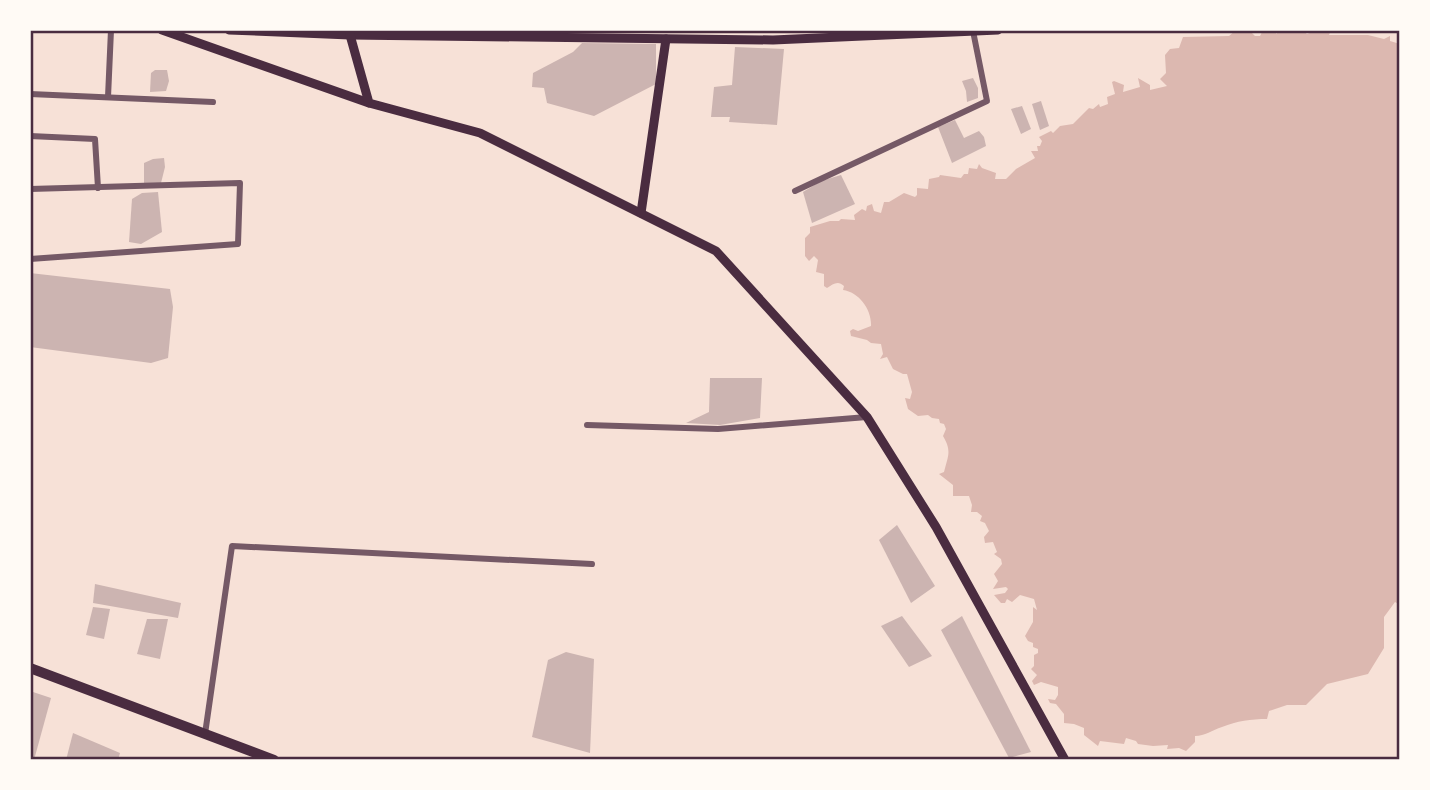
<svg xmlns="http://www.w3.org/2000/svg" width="1430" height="790" viewBox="0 0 1430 790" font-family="Georgia,serif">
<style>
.water{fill:#dcb8b0}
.building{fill:#ccb4b1}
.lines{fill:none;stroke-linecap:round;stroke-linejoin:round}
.minor{stroke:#755966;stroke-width:6}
.secondary{stroke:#4a2c40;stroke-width:9}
.trunk{stroke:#4a2c40;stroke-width:10}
.neatline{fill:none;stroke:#4a2c40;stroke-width:2.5}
</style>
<rect width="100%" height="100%" fill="#f7e1d7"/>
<path class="water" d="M 1236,30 L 1249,30 L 1255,36 L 1260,36 L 1263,30 L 1276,30 L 1276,34 L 1280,30 L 1302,30 L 1307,34 L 1318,30 L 1331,30 L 1329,35 L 1368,35 L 1384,39 L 1390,36 L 1390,41 L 1400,44 L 1400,605 L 1395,602 L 1384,617 L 1384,648 L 1368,674 L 1327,684 L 1306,705 L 1287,705 L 1269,711 L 1267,719 C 1251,719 1237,721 1222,727 C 1212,730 1205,736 1195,736 L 1195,742 L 1186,751 L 1179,748 L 1167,749 L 1168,745 L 1153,746 L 1138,744 L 1136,741 L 1126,738 L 1124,744 L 1100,741 L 1098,746 L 1084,735 L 1084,728 L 1074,724 L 1064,723 L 1064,714 L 1056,704 L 1050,703 L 1048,699 L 1055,700 L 1058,695 L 1058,687 L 1041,682 L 1034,685 L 1032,681 L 1037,675 L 1031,669 L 1034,666 L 1034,655 L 1038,653 L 1038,649 L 1033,647 L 1033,643 L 1028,641 L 1025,636 L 1033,622 L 1033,607 L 1037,610 L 1034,599 L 1020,595 L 1012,602 L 1007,599 L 1005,603 L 1001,603 L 994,595 L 1005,593 L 1008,589 L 1006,587 L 993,589 L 998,581 L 994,574 L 1002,564 L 1001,559 L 994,554 L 997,552 L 993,542 L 985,543 L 984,537 L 989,531 L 985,523 L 980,521 L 982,516 L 977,512 L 971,512 L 972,505 L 969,496 L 953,496 L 953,485 L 939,474 L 944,472 C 948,456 952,451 943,436 L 946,429 L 944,424 L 940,423 L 939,419 L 932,418 L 928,415 L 918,416 L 908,409 L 905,398 L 910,399 L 912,392 L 907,374 L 903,374 L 893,369 L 887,357 L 880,359 L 883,354 L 881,344 L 871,343 L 867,340 L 851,336 L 850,331 L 853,329 L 858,331 L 871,326 C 872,310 859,292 843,290 L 844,286 C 838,280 833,284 827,288 L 824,286 L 824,274 L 816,272 L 818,260 L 814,256 L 809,261 L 805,256 L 805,238 L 810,233 L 810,227 L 830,221 L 839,221 L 841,219 L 855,220 L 854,215 L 862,209 L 866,211 L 867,206 L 872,204 L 874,211 L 881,213 L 884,202 L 889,202 L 904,193 L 915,197 L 917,195 L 917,188 L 928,189 L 929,179 L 939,177 L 940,175 L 961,178 L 964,174 L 968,174 L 969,168 L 977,169 L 979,164 L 982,168 L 996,173 L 995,179 L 1006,179 L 1016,169 L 1035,158 L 1031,151 L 1038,151 L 1037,146 L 1040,146 L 1042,141 L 1039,137 L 1051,131 L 1053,133 L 1060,126 L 1073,124 L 1089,108 L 1093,109 L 1099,104 L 1100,107 L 1108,104 L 1107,97 L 1115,94 L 1112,82 L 1114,81 L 1124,85 L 1123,92 L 1140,87 L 1138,78 L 1150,85 L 1150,90 L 1167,86 L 1160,79 L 1166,73 L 1165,55 L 1170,49 L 1179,48 L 1183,37 L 1229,36 Z"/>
<g class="building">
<path d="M 582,43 L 656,44 L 656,84 L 594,116 L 547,103 L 544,88 L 532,87 L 533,73 L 573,52 Z"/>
<path d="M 735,47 L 784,49 L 777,125 L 729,122 L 730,117 L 711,117 L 714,87 L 732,85 Z"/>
<path d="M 155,70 L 167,70 L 169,81 L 166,91 L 150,92 L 151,73 Z"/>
<path d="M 973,78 L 978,88 L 978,98 L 967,102 L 966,91 L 962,81 Z"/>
<path d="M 1041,101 L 1049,126 L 1040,130 L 1032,104 Z"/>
<path d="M 1022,106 L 1031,129 L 1021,134 L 1011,109 Z"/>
<path d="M 955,120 L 964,138 L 979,131 L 984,137 L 986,146 L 952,163 L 938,127 Z"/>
<path d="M 164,158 L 165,167 L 161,183 L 144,187 L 144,163 L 153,159 Z"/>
<path d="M 841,175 L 855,204 L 812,223 L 803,192 L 821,181 Z"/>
<path d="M 158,192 L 162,232 L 141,244 L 129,242 L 132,199 L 142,193 Z"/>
<path d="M 30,273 L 170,289 L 173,307 L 168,358 L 151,363 L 30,347 Z"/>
<path d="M 710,378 L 762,378 L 760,418 L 720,425 L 686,423 L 709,412 Z"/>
<path d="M 897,525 L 935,586 L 911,603 L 879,540 Z"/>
<path d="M 95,584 L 181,603 L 178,618 L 93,603 Z"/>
<path d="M 93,607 L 110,609 L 104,639 L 86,635 Z"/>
<path d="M 902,616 L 932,656 L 909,667 L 881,626 Z"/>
<path d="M 962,616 L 1031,752 L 1009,758 L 941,630 Z"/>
<path d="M 147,619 L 168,619 L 160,659 L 137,654 Z"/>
<path d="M 566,652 L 594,659 L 590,753 L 532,737 L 548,660 Z"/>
<path d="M 30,691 L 51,698 L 34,760 L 30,760 Z"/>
<path d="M 73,733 L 120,753 L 118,760 L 66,760 Z"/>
</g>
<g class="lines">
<g class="minor">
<path d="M 30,94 L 213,102"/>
<path d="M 108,97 L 111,30"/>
<path d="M 30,136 L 95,139 L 98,188"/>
<path d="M 30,189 L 240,183 L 238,244 L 30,259"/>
<path d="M 795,191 L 987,101 L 973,31"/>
<path d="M 587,425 L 718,429 L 867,417"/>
<path d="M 205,734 L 232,546 L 592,564"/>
</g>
<g class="secondary">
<path d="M 162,30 L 369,103"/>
<path d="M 229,30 L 350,35 L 773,40 L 998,30"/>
<path d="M 351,30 L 350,35 L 369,103 L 480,133 L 716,251 L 867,417 L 936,527 L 1065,760"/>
<path d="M 641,213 L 666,39"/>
</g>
<path class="trunk" d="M 30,668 L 274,760"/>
</g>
<rect width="1430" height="790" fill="none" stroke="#fffaf5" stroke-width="63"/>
<rect x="32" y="32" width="1366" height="726" class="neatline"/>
</svg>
